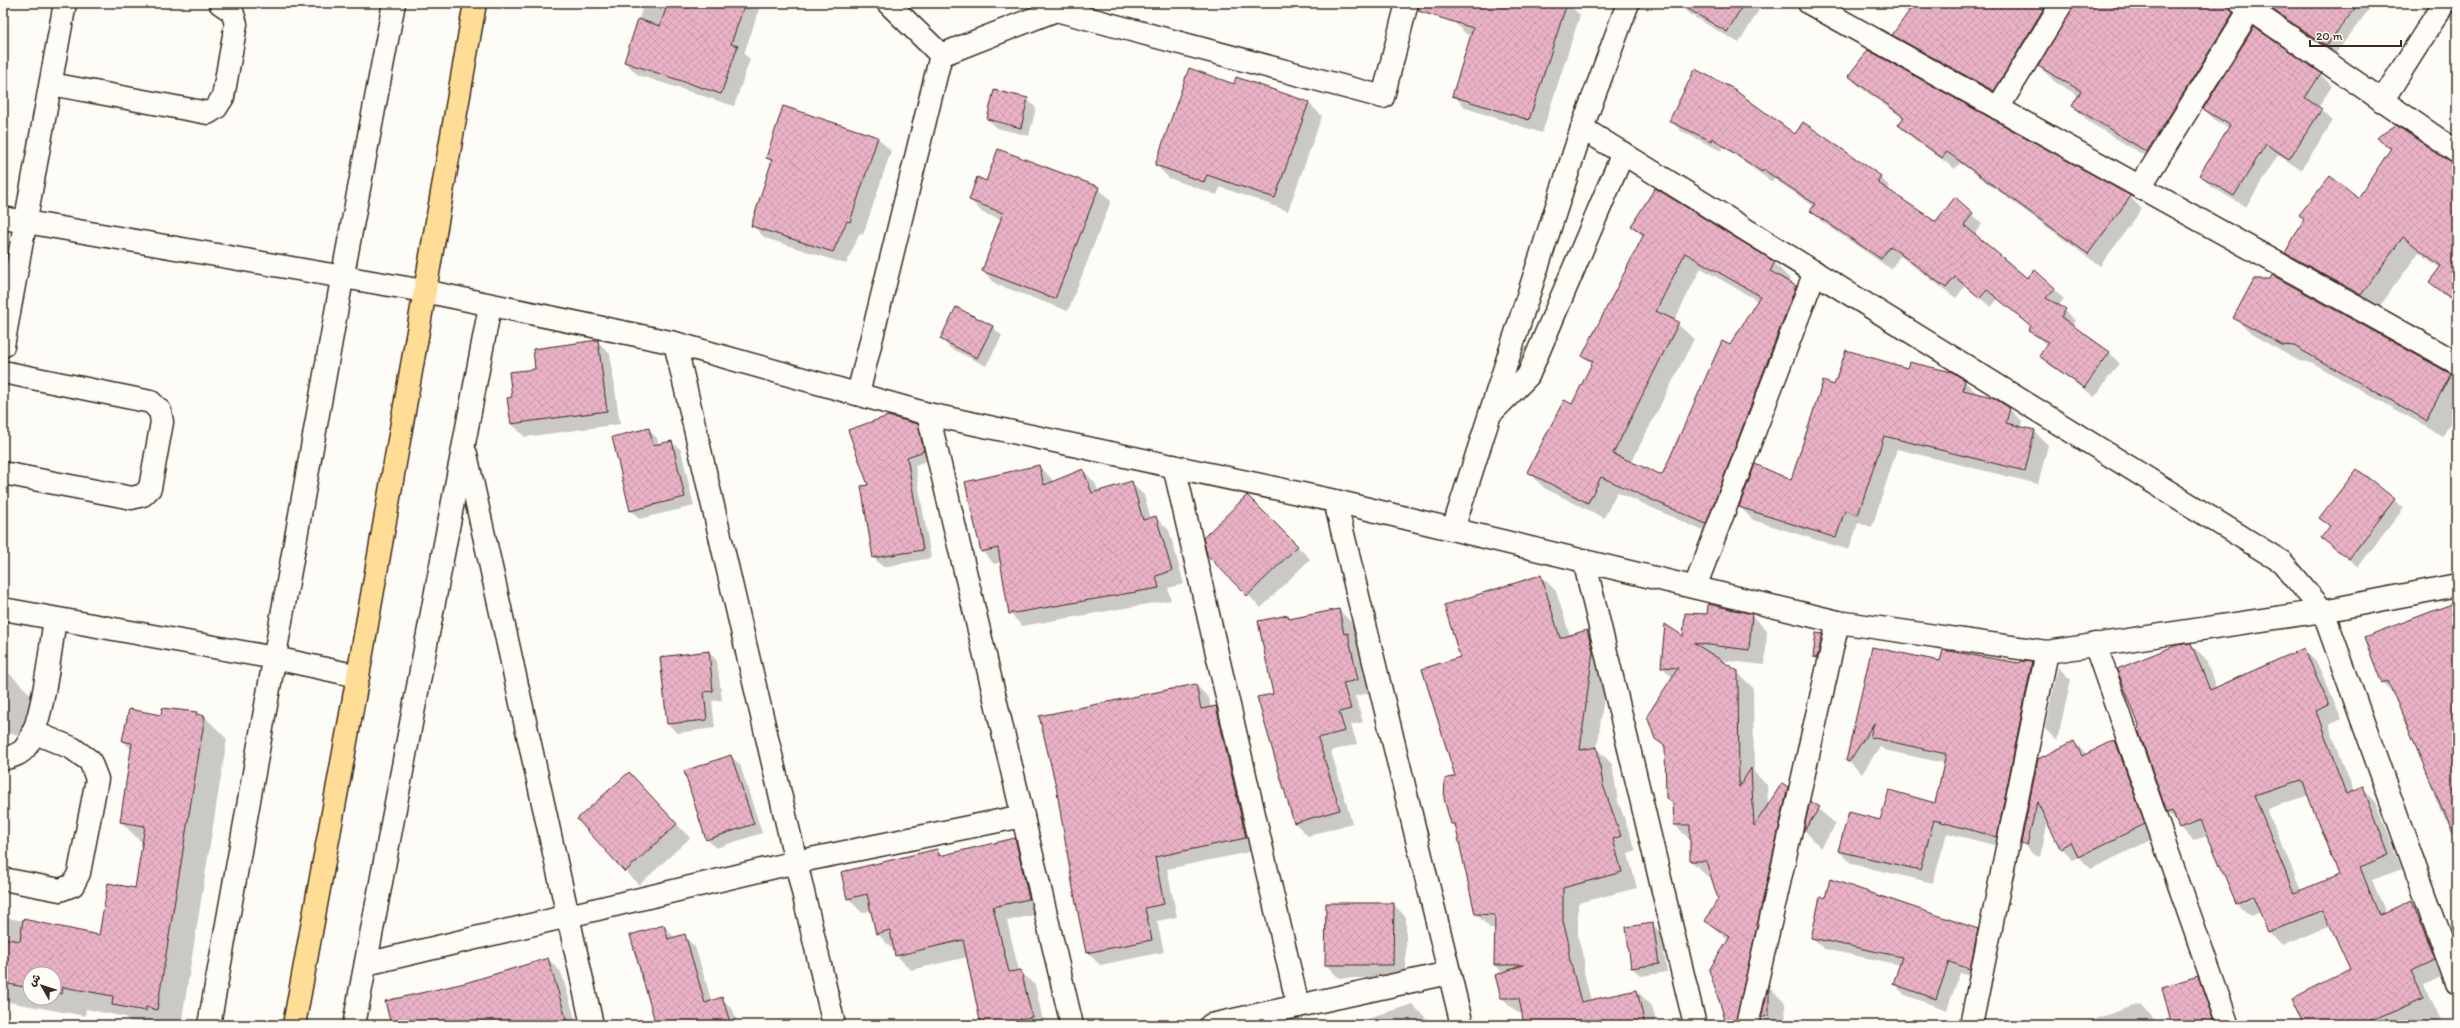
<svg xmlns="http://www.w3.org/2000/svg" width="2460" height="1028" viewBox="0 0 2460 1028" font-family="Itim,'Playpen Sans Arabic',sans-serif">
<style>
.shadow{fill:#0003;fill-rule:evenodd}
.building{fill:url(#building-cross-hatch);stroke:#3b2a1e;fill-rule:evenodd}
.lines{fill:none;stroke-linecap:round;stroke-linejoin:round}
.minor-casing{stroke:#3b2a1e;stroke-width:25}
.major-casing{stroke:#3b2a1e;stroke-width:25}
.minor{stroke:#fdfcf7;stroke-width:22}
.major{stroke:#ffdd96;stroke-width:22}
</style>
<defs>
<pattern id="building-cross-hatch" width="8" height="8" patternUnits="userSpaceOnUse"><rect width="8" height="8" fill="#eab2c7"/><path d="M0 0l8 8M0 8l8-8" fill="none" stroke="#ca99aa"/></pattern>
</defs>
<rect width="100%" height="100%" fill="#fdfcf7"/>
<filter id="ink" filterUnits="userSpaceOnUse"><feTurbulence type="fractalNoise" baseFrequency=".025" numOctaves="2"/><feDisplacementMap in="SourceGraphic" scale="8" xChannelSelector="R" yChannelSelector="G"/><feConvolveMatrix kernelMatrix="1 2 1 2 8 2 1 2 1" color-interpolation-filters="sRGB"/></filter>
<g filter="url(#ink)">
<g class="shadow">
<path d="M 644,3 L 761,3 L 744,54 L 750,59 L 734,106 L 638,75 L 625,62 Z"/>
<path d="M 1459,3 L 1567,3 L 1580,15 L 1542,133 L 1466,108 L 1453,95 L 1472,36 L 1466,34 L 1453,21 Z"/>
<path d="M 1678,3 L 1763,3 L 1739,43 L 1689,14 Z"/>
<path d="M 1894,3 L 2266,3 L 2163,167 L 2089,122 L 2073,106 L 2079,96 L 2055,82 L 2039,66 L 2072,7 L 2010,106 L 1909,50 L 1893,35 L 1909,13 Z"/>
<path d="M 2297,3 L 2374,3 L 2335,54 L 2294,26 L 2286,18 Z"/>
<path d="M 2320,74 L 2332,86 L 2318,108 L 2333,121 L 2301,170 L 2278,155 L 2246,207 L 2212,187 L 2201,175 L 2229,128 L 2216,121 L 2204,109 Z"/>
<path d="M 1849,76 L 2130,197 L 2142,209 L 2100,266 L 1960,163 L 1955,169 L 1911,137 L 1899,125 L 1904,119 L 1861,88 Z"/>
<path d="M 1237,78 L 1309,103 L 1322,116 L 1288,211 L 1220,187 L 1217,195 L 1169,178 L 1156,165 L 1234,85 Z"/>
<path d="M 1736,90 L 1745,99 L 1795,135 L 1880,177 L 1890,187 L 1888,191 L 1936,223 L 1955,198 L 1982,224 L 1974,235 L 2028,279 L 2035,271 L 2064,299 L 2058,306 L 2075,320 L 2072,326 L 2109,352 L 2119,363 L 2095,397 L 2050,365 L 2040,355 L 2047,345 L 2029,331 L 2032,327 L 1998,299 L 1991,307 L 1965,286 L 1956,298 L 1900,256 L 1891,269 L 1821,221 L 1811,211 L 1814,206 L 1774,179 L 1772,182 L 1723,147 L 1721,151 L 1681,131 L 1671,121 Z"/>
<path d="M 1027,99 L 1036,108 L 1029,136 L 997,128 L 988,119 Z"/>
<path d="M 878,138 L 891,151 L 863,235 L 860,233 L 846,264 L 765,238 L 752,225 L 772,163 L 767,158 Z"/>
<path d="M 2378,138 L 2457,165 L 2457,306 L 2431,282 L 2440,268 L 2419,252 L 2377,310 L 2302,269 L 2286,253 L 2358,199 L 2391,151 Z"/>
<path d="M 987,182 L 1098,188 L 1111,201 L 1068,311 L 996,284 L 983,271 L 1002,220 L 983,213 L 970,200 Z"/>
<path d="M 1632,226 L 1774,263 L 1790,279 L 1788,282 L 1811,303 L 1721,539 L 1617,492 L 1604,518 L 1544,488 L 1529,472 L 1572,405 L 1593,365 L 1583,355 L 1643,237 ZM 1701,268 L 1758,301 L 1731,346 L 1662,476 L 1631,463 L 1694,339 L 1674,321 Z"/>
<path d="M 2273,276 L 2451,375 L 2457,381 L 2457,410 L 2443,436 L 2311,362 L 2299,361 L 2251,334 L 2234,317 Z"/>
<path d="M 957,309 L 993,327 L 1002,336 L 986,366 L 950,348 L 941,339 Z"/>
<path d="M 597,341 L 610,354 L 620,424 L 525,437 L 512,424 L 509,399 L 513,398 L 536,370 Z"/>
<path d="M 1908,369 L 1964,381 L 1978,394 L 2009,409 L 2023,422 L 2021,428 L 2034,431 L 2048,445 L 2038,484 L 1897,449 L 1872,527 L 1858,523 L 1849,550 L 1753,520 L 1740,507 L 1791,482 L 1834,386 Z"/>
<path d="M 917,425 L 926,434 L 932,459 L 915,465 L 931,558 L 883,567 L 874,558 L 862,487 L 869,486 Z"/>
<path d="M 648,429 L 657,438 L 659,445 L 672,442 L 681,450 L 694,506 L 639,519 L 631,510 Z"/>
<path d="M 1039,466 L 1052,479 L 1053,483 L 1083,470 L 1095,483 L 1099,492 L 1131,483 L 1144,495 L 1151,519 L 1156,518 L 1169,530 L 1184,584 L 1168,588 L 1171,600 L 1022,626 L 1010,613 L 1001,562 L 994,564 L 982,551 Z"/>
<path d="M 2357,470 L 2404,508 L 2358,567 L 2322,538 L 2330,527 L 2321,517 Z"/>
<path d="M 1248,497 L 1310,559 L 1261,608 L 1208,554 Z"/>
<path d="M 1541,576 L 1556,591 L 1570,636 L 1586,631 L 1602,647 L 1608,667 L 1597,749 L 1612,764 L 1618,801 L 1636,851 L 1628,854 L 1637,888 L 1578,903 L 1578,937 L 1584,960 L 1584,972 L 1591,1001 L 1637,991 L 1652,1006 L 1657,1025 L 1525,1025 L 1523,1013 L 1518,1013 L 1502,998 L 1503,973 L 1495,965 L 1495,929 L 1491,929 L 1476,914 L 1457,829 L 1452,824 L 1456,777 L 1461,658 Z"/>
<path d="M 2457,607 L 2457,831 L 2456,832 L 2444,819 L 2433,792 L 2436,791 L 2396,696 L 2383,683 Z"/>
<path d="M 1339,610 L 1352,623 L 1356,642 L 1360,647 L 1370,693 L 1355,696 L 1363,722 L 1351,725 L 1357,744 L 1331,751 L 1352,823 L 1308,836 L 1295,823 L 1258,698 L 1274,695 L 1288,616 L 1291,620 Z"/>
<path d="M 1751,615 L 1767,631 L 1765,665 L 1719,660 L 1737,672 L 1753,688 L 1754,772 L 1767,785 L 1768,806 L 1787,787 L 1804,804 L 1755,1025 L 1728,1025 L 1729,941 L 1706,921 L 1720,899 L 1712,877 L 1708,877 L 1691,861 L 1691,841 L 1675,825 L 1674,805 L 1667,797 L 1666,749 L 1656,738 L 1673,678 L 1662,667 L 1684,637 Z"/>
<path d="M 1822,635 L 1826,639 L 1821,661 L 1814,657 Z"/>
<path d="M 2191,644 L 2205,658 L 2216,688 L 2303,649 L 2317,663 L 2342,719 L 2329,725 L 2354,792 L 2363,789 L 2376,802 L 2402,869 L 2372,880 L 2386,913 L 2411,902 L 2425,915 L 2448,974 L 2425,985 L 2443,1025 L 2294,1025 L 2304,1020 L 2351,969 L 2331,925 L 2282,946 L 2269,932 L 2261,912 L 2250,916 L 2236,902 L 2209,835 L 2193,841 L 2168,813 L 2139,729 ZM 2309,795 L 2340,876 L 2301,891 L 2267,809 ZM 2257,893 L 2258,895 L 2242,902 L 2242,899 Z"/>
<path d="M 1873,648 L 1941,662 L 2032,663 L 2045,676 L 2009,849 L 1947,833 L 1933,883 L 1852,864 L 1839,851 L 1935,804 L 1944,763 L 1884,750 L 1880,746 L 1862,774 L 1848,760 Z"/>
<path d="M 709,652 L 717,661 L 722,700 L 712,701 L 715,728 L 677,733 L 668,724 Z"/>
<path d="M 2058,667 L 2071,680 L 2057,741 L 2045,729 Z"/>
<path d="M 3,673 L 10,674 L 33,697 L 26,736 L 3,732 Z"/>
<path d="M 1196,685 L 1209,698 L 1211,708 L 1216,707 L 1229,720 L 1259,850 L 1167,869 L 1177,917 L 1157,921 L 1164,952 L 1100,965 L 1087,952 Z"/>
<path d="M 196,713 L 205,717 L 227,739 L 181,1025 L 134,1025 L 125,1017 L 86,1009 L 85,1016 L 3,1001 L 3,917 L 100,936 L 136,889 L 143,844 L 121,822 L 132,750 L 123,741 L 161,716 ZM 30,974 L 54,974 L 54,998 L 30,998 Z"/>
<path d="M 2115,741 L 2127,754 L 2157,837 L 2091,869 L 2079,857 L 2073,860 L 2061,847 L 2048,821 L 2040,857 L 2034,855 L 2022,843 L 2039,759 L 2074,742 L 2087,755 Z"/>
<path d="M 731,756 L 740,765 L 762,833 L 716,848 L 707,839 Z"/>
<path d="M 629,773 L 690,838 L 639,885 L 578,820 Z"/>
<path d="M 1811,803 L 1836,824 L 1821,848 L 1805,831 Z"/>
<path d="M 1015,839 L 1029,854 L 1043,913 L 1007,921 L 1019,971 L 1035,985 L 1044,1025 L 982,1025 L 967,957 L 911,970 L 896,955 L 894,947 L 891,948 L 877,933 L 872,910 L 862,913 L 848,898 L 937,850 L 943,856 Z"/>
<path d="M 1826,899 L 1977,930 L 1988,941 L 1981,980 L 1960,973 L 1947,1010 L 1905,995 L 1894,984 L 1901,965 L 1824,949 L 1813,938 Z"/>
<path d="M 1393,904 L 1406,917 L 1406,978 L 1339,978 L 1326,965 Z"/>
<path d="M 1652,924 L 1661,933 L 1667,972 L 1641,976 L 1632,968 Z"/>
<path d="M 664,926 L 675,938 L 684,936 L 695,947 L 712,1002 L 722,998 L 733,1010 L 738,1025 L 636,1025 L 655,1019 Z"/>
<path d="M 548,959 L 561,972 L 577,1025 L 392,1025 L 465,984 Z"/>
<path d="M 2197,977 L 2214,994 L 2226,1025 L 2173,1025 Z"/>
<path d="M 1769,987 L 1785,1003 L 1786,1025 L 1770,1025 L 1763,1017 Z"/>
<path d="M 1412,1004 L 1428,1020 L 1430,1025 L 1349,1025 Z"/>
<path d="M 2140,1004 L 2160,1025 L 2076,1025 Z"/>
<path d="M 1329,1020 L 1334,1025 L 1310,1025 Z"/>
</g>
<g class="building">
<path d="M 668,3 L 745,3 L 731,44 L 738,46 L 721,94 L 624,62 L 638,19 L 660,26 Z"/>
<path d="M 1419,3 L 1567,3 L 1529,120 L 1452,96 L 1473,28 L 1418,11 Z"/>
<path d="M 1678,3 L 1744,3 L 1727,32 Z"/>
<path d="M 1915,3 L 2047,3 L 1994,91 L 1892,35 Z"/>
<path d="M 2074,3 L 2229,3 L 2233,13 L 2147,152 L 2072,106 L 2081,91 L 2038,66 Z"/>
<path d="M 2266,3 L 2359,3 L 2326,46 L 2266,5 Z"/>
<path d="M 2254,27 L 2321,73 L 2305,98 L 2322,109 L 2289,159 L 2266,144 L 2234,196 L 2199,175 L 2230,125 L 2203,109 Z"/>
<path d="M 1868,50 L 2131,196 L 2088,254 L 1947,152 L 1942,158 L 1898,125 L 1904,117 L 1848,76 Z"/>
<path d="M 1189,68 L 1234,84 L 1236,77 L 1309,102 L 1275,198 L 1207,175 L 1204,182 L 1155,165 Z"/>
<path d="M 1695,69 L 1736,90 L 1736,91 L 1795,134 L 1803,122 L 1881,176 L 1877,182 L 1936,222 L 1955,197 L 1973,213 L 1964,225 L 2027,278 L 2035,270 L 2055,288 L 2046,298 L 2066,309 L 2061,317 L 2110,352 L 2084,388 L 2039,356 L 2049,342 L 2028,331 L 2031,326 L 1987,290 L 1980,298 L 1955,277 L 1946,288 L 1890,246 L 1881,259 L 1810,211 L 1815,204 L 1764,170 L 1762,172 L 1712,138 L 1711,141 L 1669,121 Z"/>
<path d="M 994,90 L 1028,98 L 1021,128 L 987,119 Z"/>
<path d="M 783,106 L 878,137 L 850,222 L 847,221 L 833,252 L 751,226 L 772,160 L 766,158 Z"/>
<path d="M 2396,125 L 2450,162 L 2457,164 L 2457,303 L 2429,282 L 2441,266 L 2403,237 L 2361,295 L 2285,253 L 2304,219 L 2299,215 L 2330,176 L 2358,198 L 2391,148 L 2376,138 Z"/>
<path d="M 998,149 L 1099,187 L 1055,299 L 982,271 L 1003,213 L 969,200 L 977,177 L 986,181 Z"/>
<path d="M 1655,188 L 1775,262 L 1770,271 L 1796,286 L 1706,524 L 1601,477 L 1588,503 L 1527,472 L 1564,400 L 1572,404 L 1593,361 L 1582,356 L 1644,234 L 1631,226 ZM 1685,253 L 1760,296 L 1730,345 L 1722,341 L 1662,475 L 1613,454 L 1679,322 L 1656,311 Z"/>
<path d="M 2272,275 L 2451,374 L 2426,420 L 2294,346 L 2282,345 L 2233,318 L 2254,279 L 2270,279 Z"/>
<path d="M 956,307 L 993,326 L 977,358 L 940,339 Z"/>
<path d="M 598,340 L 607,411 L 511,424 L 507,398 L 512,397 L 509,372 L 535,369 L 533,349 Z"/>
<path d="M 1846,350 L 1907,368 L 1909,362 L 1952,372 L 1965,380 L 1963,390 L 1992,397 L 2010,408 L 2006,423 L 2035,430 L 2025,471 L 1884,436 L 1858,515 L 1845,510 L 1836,538 L 1739,507 L 1755,464 L 1791,480 L 1823,381 L 1834,385 Z"/>
<path d="M 888,416 L 918,424 L 924,451 L 907,457 L 923,550 L 873,558 L 861,486 L 868,485 L 848,430 Z"/>
<path d="M 649,428 L 653,445 L 672,441 L 685,497 L 630,511 L 612,437 Z"/>
<path d="M 1039,465 L 1044,485 L 1083,469 L 1092,493 L 1132,481 L 1143,520 L 1156,516 L 1172,571 L 1156,576 L 1159,588 L 1009,614 L 998,548 L 981,552 L 965,482 Z"/>
<path d="M 2357,469 L 2395,499 L 2349,559 L 2321,538 L 2330,526 L 2319,518 Z"/>
<path d="M 1247,495 L 1298,546 L 1247,596 L 1207,555 L 1203,538 Z"/>
<path d="M 1541,575 L 1560,638 L 1587,630 L 1593,651 L 1580,750 L 1597,747 L 1603,785 L 1621,836 L 1613,839 L 1622,872 L 1563,888 L 1563,921 L 1569,944 L 1569,956 L 1581,1002 L 1637,990 L 1645,1025 L 1524,1025 L 1519,998 L 1501,998 L 1495,975 L 1523,965 L 1494,965 L 1495,915 L 1475,914 L 1455,824 L 1451,824 L 1444,799 L 1445,779 L 1455,776 L 1422,669 L 1460,657 L 1444,605 Z"/>
<path d="M 2457,602 L 2457,844 L 2388,681 L 2382,684 L 2364,637 Z"/>
<path d="M 1708,604 L 1752,614 L 1749,650 L 1694,643 L 1738,671 L 1739,787 L 1751,768 L 1754,826 L 1782,783 L 1788,787 L 1735,1025 L 1727,1025 L 1709,970 L 1730,937 L 1705,921 L 1718,899 L 1706,861 L 1690,861 L 1690,825 L 1674,825 L 1673,803 L 1666,798 L 1665,746 L 1655,739 L 1647,716 L 1678,668 L 1661,667 L 1665,624 L 1683,636 L 1685,613 L 1707,614 Z"/>
<path d="M 1339,609 L 1344,634 L 1348,633 L 1358,680 L 1343,683 L 1351,709 L 1339,712 L 1345,731 L 1318,738 L 1340,810 L 1294,823 L 1257,697 L 1273,694 L 1258,621 L 1288,615 L 1289,619 Z"/>
<path d="M 1816,633 L 1823,634 L 1817,658 L 1813,657 Z"/>
<path d="M 2191,643 L 2210,690 L 2304,648 L 2329,705 L 2316,711 L 2346,794 L 2363,787 L 2389,855 L 2360,867 L 2379,915 L 2412,900 L 2435,960 L 2412,971 L 2424,997 L 2361,1025 L 2305,1025 L 2292,998 L 2350,969 L 2323,910 L 2268,932 L 2253,896 L 2236,903 L 2201,820 L 2179,828 L 2172,811 L 2167,813 L 2138,729 L 2140,728 L 2117,669 L 2177,645 ZM 2302,780 L 2338,875 L 2294,893 L 2254,795 Z"/>
<path d="M 1872,647 L 1940,661 L 1943,650 L 2019,663 L 2020,661 L 2032,662 L 1997,837 L 1934,820 L 1920,870 L 1838,851 L 1849,812 L 1880,820 L 1889,790 L 1935,803 L 1946,754 L 1870,737 L 1874,723 L 1849,762 L 1846,761 Z"/>
<path d="M 709,651 L 713,691 L 704,692 L 707,720 L 667,724 L 660,657 Z"/>
<path d="M 1196,684 L 1201,709 L 1216,706 L 1246,838 L 1155,857 L 1164,904 L 1145,908 L 1152,940 L 1086,953 L 1073,888 L 1056,786 L 1039,716 Z"/>
<path d="M 162,708 L 197,712 L 196,714 L 205,716 L 157,1010 L 146,1007 L 146,1011 L 112,1005 L 113,996 L 63,987 L 62,994 L 54,992 L 54,974 L 30,974 L 30,988 L 3,983 L 3,938 L 20,941 L 23,919 L 99,935 L 108,883 L 135,888 L 145,826 L 120,822 L 132,743 L 122,741 L 129,709 L 161,715 Z"/>
<path d="M 2115,740 L 2145,824 L 2078,857 L 2071,842 L 2060,848 L 2037,802 L 2027,845 L 2021,843 L 2038,759 L 2074,741 L 2082,756 Z"/>
<path d="M 731,755 L 754,824 L 706,840 L 684,771 Z"/>
<path d="M 629,772 L 677,824 L 625,872 L 577,819 Z"/>
<path d="M 1810,801 L 1820,807 L 1803,832 Z"/>
<path d="M 1015,838 L 1029,899 L 993,907 L 1009,972 L 1021,970 L 1032,1017 L 1020,1019 L 1022,1025 L 981,1025 L 963,940 L 895,956 L 890,930 L 876,934 L 867,894 L 847,899 L 841,872 L 937,849 L 939,856 Z"/>
<path d="M 1830,879 L 1978,929 L 1970,969 L 1949,962 L 1936,999 L 1893,984 L 1902,957 L 1811,938 L 1820,897 L 1825,898 Z"/>
<path d="M 1326,903 L 1394,903 L 1393,965 L 1325,965 Z"/>
<path d="M 1653,923 L 1659,964 L 1631,968 L 1626,927 Z"/>
<path d="M 664,925 L 668,939 L 685,934 L 705,1003 L 722,997 L 731,1025 L 652,1025 L 651,1019 L 654,1018 L 630,935 Z"/>
<path d="M 548,958 L 568,1025 L 391,1025 L 385,1001 L 465,983 Z"/>
<path d="M 2198,976 L 2215,1025 L 2172,1025 L 2162,987 Z"/>
<path d="M 1769,985 L 1769,1015 L 1761,1018 Z"/>
</g>
<g class="lines">
<defs>
<g id="minor">
<path d="M 888,3 L 941,55 L 1056,10 L 1383,97 L 1407,3"/>
<path d="M 1809,3 L 2457,363"/>
<path d="M 2241,3 L 2457,152"/>
<path d="M 51,84 L 208,113 L 216,108 L 223,97 L 236,24 L 232,11 L 220,3"/>
<path d="M 2382,101 L 2444,3"/>
<path d="M 1998,108 L 2062,3"/>
<path d="M 1582,128 L 2282,562 L 2323,611 L 2457,984"/>
<path d="M 2140,187 L 2254,3"/>
<path d="M 3,218 L 424,291 L 675,343 L 928,414 L 1335,501 L 1838,622 L 2047,652 L 2323,611 L 2457,585"/>
<path d="M 675,343 L 834,1025"/>
<path d="M 3,346 L 65,3"/>
<path d="M 3,372 L 151,402 L 160,411 L 162,422 L 150,488 L 143,495 L 132,498 L 3,473"/>
<path d="M 858,394 L 941,55"/>
<path d="M 1494,410 L 1528,376 L 1623,153"/>
<path d="M 928,414 L 1072,1025"/>
<path d="M 466,454 L 592,1025"/>
<path d="M 1174,466 L 1298,1006"/>
<path d="M 1335,501 L 1462,1025"/>
<path d="M 1453,529 L 1582,128 L 1628,3"/>
<path d="M 1584,560 L 1695,1025"/>
<path d="M 1695,587 L 1815,272"/>
<path d="M 3,609 L 275,658 L 358,676"/>
<path d="M 2095,644 L 2228,1025"/>
<path d="M 3,759 C 10,757 20,755 25,748 C 43,726 50,650 55,619"/>
<path d="M 3,879 L 60,890 L 73,885 L 79,873 L 97,779 L 90,761 L 72,748 L 33,732"/>
<path d="M 366,964 L 796,862 L 1023,816"/>
<path d="M 209,1025 L 342,279 L 394,3"/>
<path d="M 354,1025 L 490,306"/>
<path d="M 1211,1025 L 1449,973"/>
<path d="M 1747,1025 L 1838,622"/>
<path d="M 1971,1025 L 2047,652"/>
</g>
<path id="major" d="M 294,1025 L 358,676 L 475,3"/>
</defs>
<use href="#minor" class="minor-casing"/>
<use href="#major" class="major-casing"/>
<use href="#minor" class="minor"/>
<use href="#major" class="major"/>
</g>
</g>
<rect width="2460" height="1028" fill="none" stroke="#fdfcf7" stroke-width="16"/>
<rect x="8" y="8" width="2444" height="1012" fill="none" stroke="#3b2a1e" stroke-width="1.5" filter="url(#ink)"/>
<g transform="translate(42 986) rotate(309)"><circle r="19" fill="#fdfcf7" stroke="#afa8a0"/>
<path d="M0-3L7 15L0 10L-7 15Z" fill="#3b2a1e"/>
<text y="-6" font-size="11" font-weight="bold" text-anchor="middle" fill="#3b2a1e">ش</text>
</g>
<path d="M2310 40v6h91v-6" fill="none" stroke="#3b2a1e" stroke-width="2"/>
<text x="2316" y="40" font-size="12" fill="#3b2a1e" stroke="#fdfcf7" stroke-width="3" paint-order="stroke">20 m</text>
</svg>
